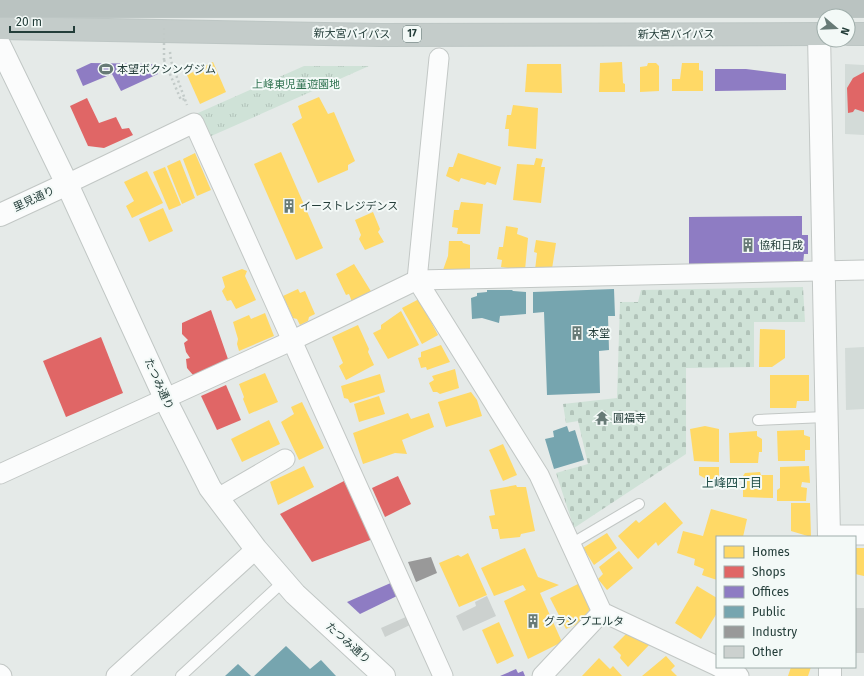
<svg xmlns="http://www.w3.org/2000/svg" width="864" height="676" viewBox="0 0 864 676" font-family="'Fira Sans','Noto Sans JP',sans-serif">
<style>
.built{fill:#d3dbd8}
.grass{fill:url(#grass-tufts)}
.cemetery{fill:url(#cemetery-stones)}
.homes{fill:#ffd966}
.shops{fill:#e06666}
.offices{fill:#8e7cc3}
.public{fill:#76a5af}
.industry{fill:#999}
.building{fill:#ccd1cf}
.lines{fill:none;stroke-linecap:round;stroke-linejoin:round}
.service-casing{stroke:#c2c7c5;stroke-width:12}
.minor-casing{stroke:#c2c7c5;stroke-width:21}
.tertiary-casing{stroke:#c2c7c5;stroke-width:24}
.secondary-casing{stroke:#c1c7c5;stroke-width:24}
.trunk-casing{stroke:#bdc6c4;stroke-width:24}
.path{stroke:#c2cac8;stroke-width:2.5;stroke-dasharray:2 3;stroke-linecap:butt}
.service{stroke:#fbfcfc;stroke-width:10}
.minor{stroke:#fbfcfc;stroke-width:19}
.tertiary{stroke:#fbfcfc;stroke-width:22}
.secondary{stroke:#fbfcfc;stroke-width:22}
.trunk{stroke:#c4ccca;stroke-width:22}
.motorway-bridge-casing{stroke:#bdc6c4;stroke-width:24;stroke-linecap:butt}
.path-bridge{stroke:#c2cac8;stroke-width:2.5;stroke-dasharray:2 3;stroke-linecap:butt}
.motorway-bridge{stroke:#bac3c1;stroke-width:22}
.labels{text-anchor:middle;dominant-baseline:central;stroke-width:4;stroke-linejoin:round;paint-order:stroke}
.shield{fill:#f3f9f7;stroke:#617572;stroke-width:1}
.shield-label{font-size:10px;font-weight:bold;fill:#233d39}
.street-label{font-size:11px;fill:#233d39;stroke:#f3f9f7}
.poi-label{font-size:11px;fill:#233d39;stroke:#f3f9f7;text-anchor:start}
.park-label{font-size:11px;fill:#2f7250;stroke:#f3f9f7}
.neighbourhood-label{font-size:12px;fill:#204e48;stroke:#f3f9f7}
</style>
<defs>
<pattern id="grass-tufts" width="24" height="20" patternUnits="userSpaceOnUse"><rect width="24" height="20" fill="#cfe2d7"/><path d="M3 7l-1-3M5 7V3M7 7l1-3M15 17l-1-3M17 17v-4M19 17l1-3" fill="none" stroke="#b1c3b9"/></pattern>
<pattern id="cemetery-stones" width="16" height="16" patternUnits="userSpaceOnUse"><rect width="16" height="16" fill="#cfe2d7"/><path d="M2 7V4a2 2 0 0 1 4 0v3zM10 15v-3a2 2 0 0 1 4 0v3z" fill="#b1c3b9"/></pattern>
</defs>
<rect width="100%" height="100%" fill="#e5eae8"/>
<g class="built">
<path d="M 845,64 L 864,65 L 864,135 L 845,134 Z"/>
<path d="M 864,347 L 864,409 L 846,410 L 845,348 Z"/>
</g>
<path class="grass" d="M 304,66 L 369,66 L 209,137 L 198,113 Z"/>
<path class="cemetery" d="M 803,287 L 805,322 L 754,322 L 754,367 L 686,368 L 686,454 L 574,528 L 556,473 L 588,464 L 578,421 L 566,423 L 563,404 L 617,398 L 620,302 L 638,302 L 641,290 Z"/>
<g class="homes">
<path d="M 213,62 L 226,92 L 200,104 L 187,75 Z"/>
<path d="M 622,62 L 623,83 L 625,84 L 625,92 L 599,92 L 600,63 Z"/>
<path d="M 648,63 L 656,63 L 659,66 L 659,91 L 640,92 L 640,67 L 647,66 Z"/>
<path d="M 682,63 L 699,63 L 699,70 L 703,71 L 703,91 L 672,91 L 672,79 L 680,79 Z"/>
<path d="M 527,64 L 561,64 L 562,93 L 525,92 Z"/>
<path d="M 319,97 L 328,114 L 334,112 L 355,161 L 348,165 L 348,170 L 318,183 L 292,124 L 302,118 L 298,106 Z"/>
<path d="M 513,105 L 538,108 L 536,149 L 508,146 L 509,129 L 505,129 L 507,115 L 511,115 Z"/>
<path d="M 281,152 L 323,248 L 296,260 L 254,164 Z"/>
<path d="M 195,153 L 211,190 L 197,196 L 183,159 Z"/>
<path d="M 458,153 L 501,167 L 496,185 L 487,182 L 485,185 L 461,178 L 459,182 L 446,176 L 449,167 L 453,167 Z"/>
<path d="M 536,158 L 543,159 L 541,167 L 545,167 L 541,203 L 513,200 L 517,164 L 534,165 Z"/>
<path d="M 180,160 L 195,198 L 182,204 L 167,166 Z"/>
<path d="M 165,167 L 181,205 L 169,210 L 153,172 Z"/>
<path d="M 147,171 L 163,203 L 132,218 L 126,206 L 134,201 L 124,182 Z"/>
<path d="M 461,202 L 483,204 L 480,234 L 457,234 L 458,228 L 452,227 L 454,210 L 459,210 Z"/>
<path d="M 163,208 L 173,231 L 149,242 L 139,219 Z"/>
<path d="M 373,212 L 380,229 L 378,232 L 384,242 L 365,250 L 359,239 L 361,235 L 355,220 Z"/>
<path d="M 506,226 L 518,228 L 517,234 L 528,238 L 525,270 L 501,267 L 502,260 L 497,259 L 499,247 L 503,247 Z"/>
<path d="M 536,240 L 556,243 L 552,269 L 535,270 L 537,253 L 534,252 Z"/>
<path d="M 449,241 L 462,241 L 463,243 L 470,245 L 470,270 L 443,270 L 448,256 Z"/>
<path d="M 354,264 L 372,293 L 352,302 L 349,294 L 346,295 L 336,274 Z"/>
<path d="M 242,269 L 247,271 L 245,276 L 256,300 L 236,309 L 231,300 L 227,301 L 222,291 L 225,287 L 222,277 Z"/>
<path d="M 298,289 L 300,293 L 305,291 L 315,314 L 309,317 L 308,321 L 300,325 L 297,319 L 293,318 L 283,296 Z"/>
<path d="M 419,299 L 438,335 L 422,344 L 402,308 Z"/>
<path d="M 401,311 L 419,345 L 388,359 L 373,333 L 381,329 L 381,325 Z"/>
<path d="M 265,313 L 274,336 L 239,351 L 237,344 L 238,339 L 233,322 L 249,315 L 251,319 Z"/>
<path d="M 358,325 L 369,349 L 368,352 L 374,365 L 346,380 L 339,366 L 343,363 L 332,337 Z"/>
<path d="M 760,329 L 785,330 L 785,358 L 772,367 L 759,367 Z"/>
<path d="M 441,345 L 450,362 L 427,370 L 426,367 L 421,368 L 418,358 L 421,357 L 421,352 Z"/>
<path d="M 455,369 L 459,388 L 440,394 L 437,392 L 433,392 L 429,383 L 434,380 L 432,376 Z"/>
<path d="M 265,373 L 278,402 L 249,414 L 243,399 L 244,397 L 239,384 Z"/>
<path d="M 380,374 L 385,392 L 350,403 L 348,399 L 344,398 L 341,386 Z"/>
<path d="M 770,375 L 809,375 L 809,401 L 797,401 L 796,408 L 770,408 Z"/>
<path d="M 471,392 L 477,400 L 482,416 L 446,427 L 438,402 Z"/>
<path d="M 379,396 L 385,414 L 359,422 L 354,404 Z"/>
<path d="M 302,402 L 324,448 L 299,460 L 281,422 L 294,414 L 291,407 Z"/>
<path d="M 408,413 L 411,419 L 429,413 L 434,427 L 402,440 L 407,454 L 395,453 L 363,464 L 353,433 Z"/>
<path d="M 269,420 L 280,444 L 242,462 L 231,439 Z"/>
<path d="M 705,426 L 719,429 L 719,462 L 694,461 L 690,429 Z"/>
<path d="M 804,430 L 804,435 L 810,437 L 810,450 L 805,450 L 805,461 L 778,461 L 777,431 Z"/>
<path d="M 757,431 L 757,436 L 762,439 L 762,452 L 759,452 L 758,463 L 730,463 L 729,433 Z"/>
<path d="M 503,444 L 517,475 L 503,481 L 489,450 Z"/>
<path d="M 304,466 L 314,487 L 278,505 L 270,482 Z"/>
<path d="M 809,466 L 810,483 L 802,482 L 801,487 L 807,488 L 806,501 L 777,501 L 777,490 L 780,488 L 780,467 Z"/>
<path d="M 699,467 L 719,467 L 719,486 L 699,475 Z"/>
<path d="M 760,472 L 761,475 L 773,475 L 773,498 L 743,497 L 743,476 L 745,473 Z"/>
<path d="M 516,485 L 517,487 L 526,487 L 535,531 L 521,534 L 520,537 L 500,539 L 498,529 L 492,529 L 489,516 L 495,515 L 490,490 Z"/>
<path d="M 665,502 L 683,523 L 658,546 L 656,542 L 638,559 L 618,536 L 636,520 L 639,523 Z"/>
<path d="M 791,503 L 810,503 L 811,537 L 791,531 Z"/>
<path d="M 711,509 L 747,519 L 743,537 L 717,537 L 717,580 L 702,575 L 704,569 L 694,565 L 695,559 L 677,553 L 683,531 L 703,536 Z"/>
<path d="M 607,533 L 617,548 L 594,565 L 583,548 Z"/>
<path d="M 525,548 L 538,577 L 559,585 L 540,593 L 562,642 L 528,659 L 504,601 L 526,590 L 523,585 L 494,596 L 481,568 Z"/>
<path d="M 855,548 L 864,548 L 864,576 L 855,574 Z"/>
<path d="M 619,551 L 633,568 L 607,590 L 598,579 L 603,574 L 599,567 Z"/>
<path d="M 468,553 L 487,595 L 459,607 L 439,563 L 458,555 L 461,557 Z"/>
<path d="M 578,584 L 590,608 L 584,621 L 566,629 L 550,598 Z"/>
<path d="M 697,586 L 717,598 L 717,613 L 701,639 L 675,623 Z"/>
<path d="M 499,622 L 514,656 L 497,664 L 482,630 Z"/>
<path d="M 627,633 L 650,644 L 628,667 L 620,658 L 621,655 L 613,647 Z"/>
<path d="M 666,656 L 675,666 L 671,670 L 677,676 L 642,676 Z"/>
<path d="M 599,658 L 610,669 L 613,666 L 622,676 L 582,676 Z"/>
<path d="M 791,667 L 811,667 L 808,676 L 788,676 Z"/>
</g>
<g class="shops">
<path d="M 864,72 L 864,112 L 855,109 L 853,112 L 848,113 L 847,88 L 853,78 Z"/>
<path d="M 87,98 L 99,123 L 116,117 L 122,129 L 129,128 L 133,135 L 104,148 L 88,146 L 70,106 Z"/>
<path d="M 211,310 L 228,359 L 193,375 L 187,368 L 186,359 L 190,358 L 186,352 L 184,343 L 188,340 L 182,334 L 182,323 Z"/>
<path d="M 101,337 L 123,393 L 66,417 L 43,361 Z"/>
<path d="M 226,385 L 241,420 L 217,430 L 201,396 Z"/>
<path d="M 398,476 L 411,504 L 385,517 L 372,488 Z"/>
<path d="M 344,481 L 373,539 L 312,562 L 280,514 Z"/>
</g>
<g class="offices">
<path d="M 91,63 L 152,64 L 158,74 L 121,91 L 112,74 L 83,86 L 76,70 Z"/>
<path d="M 715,69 L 746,69 L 786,74 L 786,90 L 715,91 Z"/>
<path d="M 802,216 L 802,235 L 808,235 L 808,254 L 804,254 L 803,264 L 689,265 L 689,217 Z"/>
<path d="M 393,582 L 399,595 L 360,614 L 347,602 Z"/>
<path d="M 516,669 L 518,673 L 523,671 L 525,676 L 500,676 Z"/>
</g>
<g class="public">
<path d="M 614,289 L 615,316 L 608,316 L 609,350 L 599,351 L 600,393 L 547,395 L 544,312 L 533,313 L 533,292 Z"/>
<path d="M 487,290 L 512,290 L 513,291 L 526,292 L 526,314 L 500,316 L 499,323 L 482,318 L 472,319 L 471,298 L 477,296 L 477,293 L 487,292 Z"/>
<path d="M 567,426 L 569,432 L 575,430 L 584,460 L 554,469 L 545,439 L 554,437 L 553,431 Z"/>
<path d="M 286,646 L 310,669 L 321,660 L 336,676 L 254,676 Z"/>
<path d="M 238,664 L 251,676 L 225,676 Z"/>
</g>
<path class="industry" d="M 431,557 L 437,573 L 416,582 L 408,562 Z"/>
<g class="building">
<path d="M 487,596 L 496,616 L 463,631 L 456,616 L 476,606 L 475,602 Z"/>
<rect x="855" y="608" width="9" height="45"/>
<path d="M 408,616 L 410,625 L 385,637 L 381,628 Z"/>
</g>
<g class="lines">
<defs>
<g id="service">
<path d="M 758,420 L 825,417"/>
<path d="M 571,544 L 639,504"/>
<path d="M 181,676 L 284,581"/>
</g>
<g id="minor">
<path d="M 439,58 L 417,280 L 539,475 L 602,612 L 717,666"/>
<path d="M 67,184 L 194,123 L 443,676"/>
<path d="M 0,474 L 291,341 L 417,280 L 864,270"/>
<path d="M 218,498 L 285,459"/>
<path d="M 829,535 L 864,535"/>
<path d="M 719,667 L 739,676"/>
<path d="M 0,674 L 2,676"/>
<path d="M 116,676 L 256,549"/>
<path d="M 542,676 L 602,612"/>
</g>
<g id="tertiary">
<path d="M 819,34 L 829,537"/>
<path d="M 0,215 L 67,184"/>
<path d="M 830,667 L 830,676"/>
</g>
<path id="secondary" d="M 0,46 L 67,184 L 170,409 L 210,488 L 256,549 L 295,594 L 384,676"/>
<g id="trunk">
<path d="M 0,28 L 380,35 L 824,34"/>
<path d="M 848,34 L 864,34"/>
</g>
</defs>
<use href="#service" class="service-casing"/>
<use href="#minor" class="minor-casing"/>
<use href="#tertiary" class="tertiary-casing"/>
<use href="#secondary" class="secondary-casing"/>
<use href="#trunk" class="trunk-casing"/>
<g class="path">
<path d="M 170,52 L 171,61 L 187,105"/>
<path d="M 164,60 L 181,100 L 185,99"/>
</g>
<use href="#service" class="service"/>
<use href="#minor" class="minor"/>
<use href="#tertiary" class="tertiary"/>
<use href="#secondary" class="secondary"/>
<use href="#trunk" class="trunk"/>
<defs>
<path id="motorway-bridge" d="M 0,6 L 864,6"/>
</defs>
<use href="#motorway-bridge" class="motorway-bridge-casing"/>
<path class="path-bridge" d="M 164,60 L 164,26"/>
<use href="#motorway-bridge" class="motorway-bridge"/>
</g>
<defs>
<symbol id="stadium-bare" viewBox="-9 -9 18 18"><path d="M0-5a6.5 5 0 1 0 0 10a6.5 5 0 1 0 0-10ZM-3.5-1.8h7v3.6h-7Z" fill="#677a76" stroke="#f3f9f7" stroke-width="2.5" paint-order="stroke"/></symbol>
<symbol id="building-bare" viewBox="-9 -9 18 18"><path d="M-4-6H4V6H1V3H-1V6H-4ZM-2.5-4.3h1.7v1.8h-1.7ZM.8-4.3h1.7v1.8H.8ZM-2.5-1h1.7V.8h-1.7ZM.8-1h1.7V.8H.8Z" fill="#677a76" stroke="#f3f9f7" stroke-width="2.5" paint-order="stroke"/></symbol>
<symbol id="temple-bare" viewBox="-9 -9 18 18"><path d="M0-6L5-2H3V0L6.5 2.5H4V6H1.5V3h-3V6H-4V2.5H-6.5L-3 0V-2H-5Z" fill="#677a76" stroke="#f3f9f7" stroke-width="2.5" paint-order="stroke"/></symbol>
</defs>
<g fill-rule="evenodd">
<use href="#stadium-bare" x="96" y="59" width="20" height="20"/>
<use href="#building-bare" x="279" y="196" width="20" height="20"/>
<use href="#building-bare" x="738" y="235" width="20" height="20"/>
<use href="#building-bare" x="567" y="323" width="20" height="20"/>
<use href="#temple-bare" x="592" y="408" width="20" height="20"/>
<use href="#building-bare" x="523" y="611" width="20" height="20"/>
</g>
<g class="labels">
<rect class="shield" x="403" y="26" width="18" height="16" rx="3"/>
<g class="shield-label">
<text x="412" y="34">17</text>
</g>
<g class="street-label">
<text transform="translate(352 34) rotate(1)">新大宮バイパス</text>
<text x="676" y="34">新大宮バイパス</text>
<text transform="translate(34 199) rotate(-25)">里見通り</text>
<text transform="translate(159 384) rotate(66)">たつみ通り</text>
<text transform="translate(348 643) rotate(42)">たつみ通り</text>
</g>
<g class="poi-label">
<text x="117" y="69">本望ボクシングジム</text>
<text x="300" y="206">イーストレジデンス</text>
<text x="759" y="245">協和日成</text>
<text x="588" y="333">本堂</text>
<text x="613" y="418">圓福寺</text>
<text x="544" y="621">グラン プエルタ</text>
</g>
<g class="park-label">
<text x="296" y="84">上峰東児童遊園地</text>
</g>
<g class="neighbourhood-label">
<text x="732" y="483">上峰四丁目</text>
</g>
</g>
<rect x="716" y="536" width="140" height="132" fill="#f3f9f7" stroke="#a0aeab"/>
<rect x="724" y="546" width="20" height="12" fill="#ffd966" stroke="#a0aeab"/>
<text x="752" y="556" font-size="12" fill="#233d39">Homes</text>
<rect x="724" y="566" width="20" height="12" fill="#e06666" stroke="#a0aeab"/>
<text x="752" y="576" font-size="12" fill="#233d39">Shops</text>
<rect x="724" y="586" width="20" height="12" fill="#8e7cc3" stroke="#a0aeab"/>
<text x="752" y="596" font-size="12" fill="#233d39">Offices</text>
<rect x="724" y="606" width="20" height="12" fill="#76a5af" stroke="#a0aeab"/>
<text x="752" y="616" font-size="12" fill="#233d39">Public</text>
<rect x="724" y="626" width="20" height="12" fill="#999999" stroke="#a0aeab"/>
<text x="752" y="636" font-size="12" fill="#233d39">Industry</text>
<rect x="724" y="646" width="20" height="12" fill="#ccd1cf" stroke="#a0aeab"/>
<text x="752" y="656" font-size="12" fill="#233d39">Other</text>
<g transform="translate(836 28) rotate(109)"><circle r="19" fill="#f3f9f7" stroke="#a0aeab"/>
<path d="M0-3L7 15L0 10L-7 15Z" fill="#677a76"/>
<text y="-6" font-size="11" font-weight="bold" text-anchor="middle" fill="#233d39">N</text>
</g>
<path d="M10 26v6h64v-6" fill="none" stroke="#233d39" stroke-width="2"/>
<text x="16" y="26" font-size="12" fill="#233d39" stroke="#f3f9f7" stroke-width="3" paint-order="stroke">20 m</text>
</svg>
